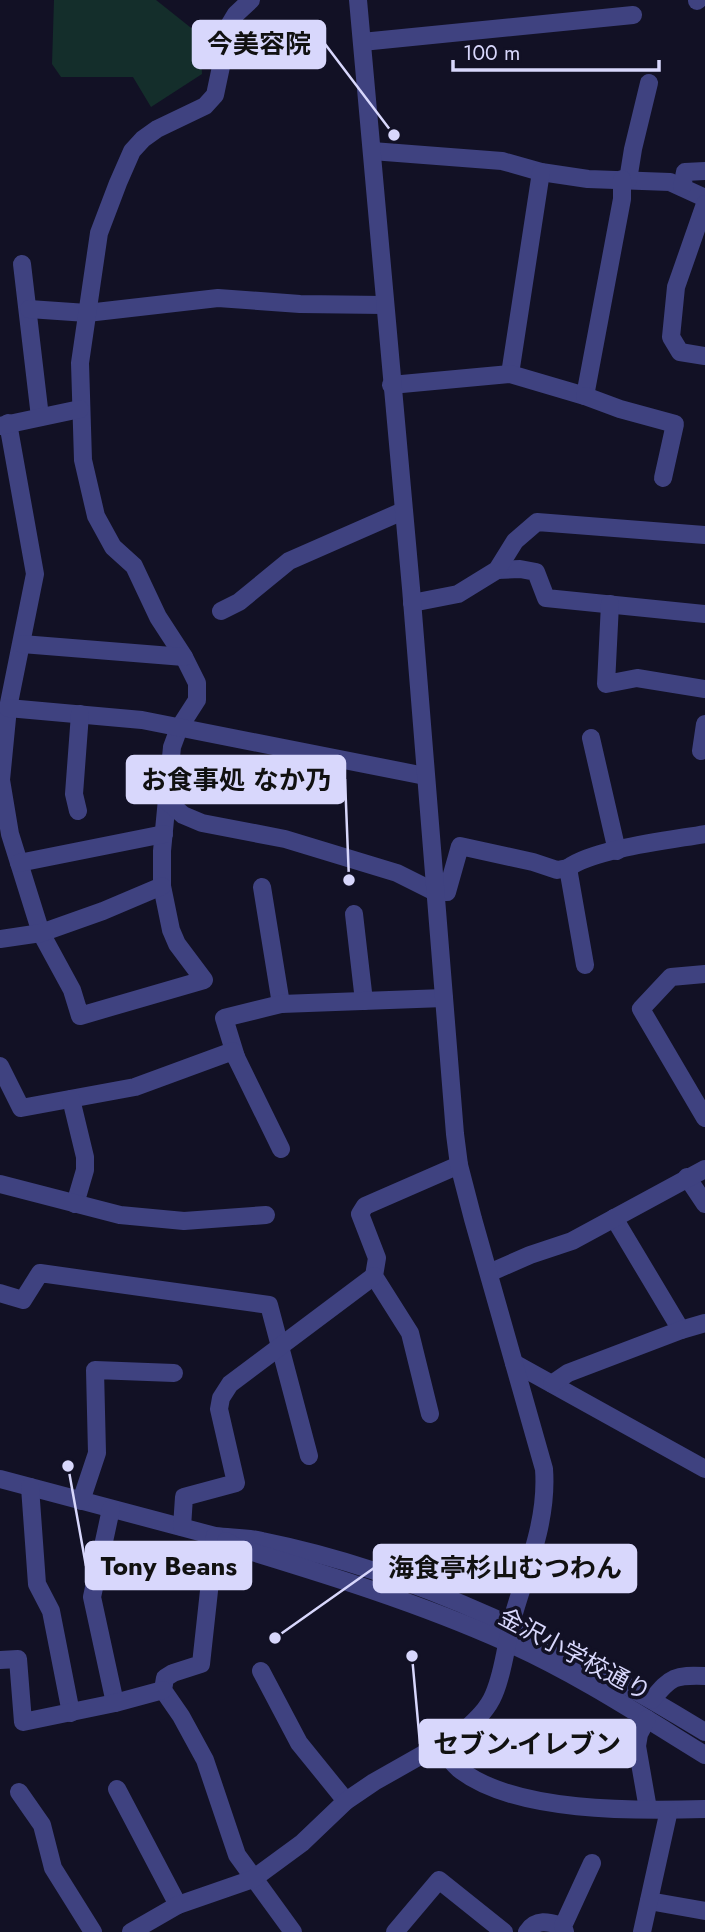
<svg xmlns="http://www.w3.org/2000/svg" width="705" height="1932" viewBox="0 0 705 1932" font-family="Jost,'Noto Sans JP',sans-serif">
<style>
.green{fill:#142e2b}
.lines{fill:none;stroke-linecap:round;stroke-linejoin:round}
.minor{stroke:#3f4280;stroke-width:18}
.labels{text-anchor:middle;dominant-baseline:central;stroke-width:7;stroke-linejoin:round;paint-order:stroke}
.street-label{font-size:24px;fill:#d8d7fc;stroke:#121125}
.leader{fill:none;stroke:#d8d7fc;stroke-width:2.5}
.callout-dot{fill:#d8d7fc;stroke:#121125;stroke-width:2.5}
.callout{fill:#d8d7fc;stroke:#d8d7fc;stroke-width:2.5}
.callout-label{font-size:26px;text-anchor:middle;font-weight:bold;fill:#111}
</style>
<rect width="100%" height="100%" fill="#121125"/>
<path class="green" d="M 54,0 L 156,0 L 200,35 L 202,74 L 151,107 L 133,77 L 61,77 L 52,64 Z"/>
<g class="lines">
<g class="minor">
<path d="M 697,0 L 697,1"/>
<path d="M 362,42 L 633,15"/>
<path d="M 372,151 L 502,161 L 541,172 L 588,179 L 670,182 L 705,198"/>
<path d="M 628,180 L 633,149 L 649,83"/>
<path d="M 682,187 L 685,172 L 705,171"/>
<path d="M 705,204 L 676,287 L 671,337 L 680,352 L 705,356"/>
<path d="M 22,264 L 40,417"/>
<path d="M 29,309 L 87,313 L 218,298 L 300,304 L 384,305"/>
<path d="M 510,374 L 541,172"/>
<path d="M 391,385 L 510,374 L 585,396 L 622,199 L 622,179"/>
<path d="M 585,396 L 620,409 L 675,424 L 663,478"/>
<path d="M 8,423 L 35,574 L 8,708 L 1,780 L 10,834 L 41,933 L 72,990 L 80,1016 L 204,980 L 177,944 L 171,930 L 162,886 L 162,851 L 172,747 L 179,728 L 197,700 L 197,683 L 184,657 L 158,617 L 134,566 L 113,547 L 96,516 L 83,460 L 80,363 L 99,233 L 118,183 L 132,151 L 143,139 L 157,129 L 205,106 L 215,95 L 230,24 L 236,14 L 251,0"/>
<path d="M 0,426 L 80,409"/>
<path d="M 497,570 L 520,569 L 536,572 L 546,598 L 705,614"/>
<path d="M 412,603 L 458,594 L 497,570 L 515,541 L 537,522 L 705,535"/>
<path d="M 610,604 L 606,684 L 637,678 L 705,689"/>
<path d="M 221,611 L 239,602 L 289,561 L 403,511"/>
<path d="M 22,644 L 184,657"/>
<path d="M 8,708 L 142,720 L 425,776"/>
<path d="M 591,738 L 617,851"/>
<path d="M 701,751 L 705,724"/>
<path d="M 166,800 L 183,815 L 202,823 L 285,839 L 397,873 L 435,892 L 447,892 L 460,846 L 533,862 L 557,870 L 568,868"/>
<path d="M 78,811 L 74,794 L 80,714"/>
<path d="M 19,863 L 164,834"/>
<path d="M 262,887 L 281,1004"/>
<path d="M 354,914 L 364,1001"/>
<path d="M 0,939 L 41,933 L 103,911 L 162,886"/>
<path d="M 585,965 L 568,868 C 593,849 671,840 705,834"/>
<path d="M 705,974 L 671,977 L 641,1009 L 705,1118"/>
<path d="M 236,1057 L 224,1018 L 281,1004 L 444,998"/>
<path d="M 0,1066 L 21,1108 L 135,1087 L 233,1051 L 281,1149"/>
<path d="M 71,1099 L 85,1157 L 85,1170 L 75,1204"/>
<path d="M 687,1177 L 705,1204"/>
<path d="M 0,1184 L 120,1215 L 184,1221 L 266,1215"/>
<path d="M 614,1218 L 681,1330"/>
<path d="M 489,1273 L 530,1255 L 572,1241 L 705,1169"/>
<path d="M 0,1293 L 23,1300 L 40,1273 L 269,1305 L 309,1456"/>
<path d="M 514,1363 L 705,1469"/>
<path d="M 552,1384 L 568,1373 L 681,1330 L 705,1323"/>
<path d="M 430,1414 L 410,1333 L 374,1276 L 377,1258 L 360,1214 L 365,1206 L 459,1165"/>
<path d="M 0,1479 L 215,1536 C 231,1538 246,1537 262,1541 C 422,1573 567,1648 705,1732"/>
<path d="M 30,1487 L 37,1584 L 51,1611 L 71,1713"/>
<path d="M 81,1501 L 97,1453 L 95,1370 L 174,1373"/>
<path d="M 111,1509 L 92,1597 L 115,1703"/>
<path d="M 182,1527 L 184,1497 L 236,1483 L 219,1409 L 221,1398 L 230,1384 L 374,1276"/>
<path d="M 215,1536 L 201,1664 L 173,1673 L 165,1678 L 163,1690 L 181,1716 L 205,1760 L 237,1855 L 293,1932"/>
<path d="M 226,1541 L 236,1547 C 328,1575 419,1603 506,1642 C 576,1673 640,1715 705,1755"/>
<path d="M 386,1575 L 419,1562 L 528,1566"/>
<path d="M 0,1660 L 18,1659 L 23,1722 L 115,1703 L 163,1690"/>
<path d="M 261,1671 L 299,1743 L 346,1801"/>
<path d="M 652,1700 C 671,1676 675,1675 705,1676"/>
<path d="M 647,1719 L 639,1734 L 637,1746 L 648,1809"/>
<path d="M 439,1744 C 445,1753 451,1762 459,1769 C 514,1813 637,1811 705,1809"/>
<path d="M 117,1789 L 178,1905"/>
<path d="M 19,1792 L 42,1825 L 53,1868 L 93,1932"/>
<path d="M 649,1901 L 705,1911"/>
<path d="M 131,1932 L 178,1905 L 253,1879 L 302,1843 L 346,1801 L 374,1782 L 464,1731 C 476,1720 488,1709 494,1694 C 504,1671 506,1644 512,1620 C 526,1570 548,1522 544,1469 L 473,1219 L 459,1165 L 455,1134 L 411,588 L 358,0"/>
<path d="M 395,1932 L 439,1880 L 504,1932"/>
<path d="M 527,1932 C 536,1918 549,1922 563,1926"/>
<path d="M 565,1932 L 563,1926 L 592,1863"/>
<path d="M 642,1932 L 669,1810"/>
</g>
</g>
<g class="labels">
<g class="street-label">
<text transform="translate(575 1654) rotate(28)">金沢小学校通り</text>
</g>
</g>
<path class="leader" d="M394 135L325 44M349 880L345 779M68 1466L86 1566M275 1638L374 1568M412 1656L420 1744"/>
<g class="callout-dot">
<circle cx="394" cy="135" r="7"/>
<circle cx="349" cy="880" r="7"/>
<circle cx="68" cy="1466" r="7"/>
<circle cx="275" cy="1638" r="7"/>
<circle cx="412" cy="1656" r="7"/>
</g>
<g class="callout">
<rect x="193" y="21" width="132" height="47" rx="7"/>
<rect x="127" y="756" width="218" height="47" rx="7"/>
<rect x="86" y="1542" width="165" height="47" rx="7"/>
<rect x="374" y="1545" width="262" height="47" rx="7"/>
<rect x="420" y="1720" width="215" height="47" rx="7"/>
</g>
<g class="callout-label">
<text x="259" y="53">今美容院</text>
<text x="236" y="789">お食事処 なか乃</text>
<text x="169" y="1575">Tony Beans</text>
<text x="505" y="1577">海食亭杉山むつわん</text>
<text x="527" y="1753">セブン-イレブン</text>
</g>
<path d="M453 60v10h206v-10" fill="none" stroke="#d8d7fc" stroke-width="3.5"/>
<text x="463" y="60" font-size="21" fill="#d8d7fc" stroke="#121125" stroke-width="5" paint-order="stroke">100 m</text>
</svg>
